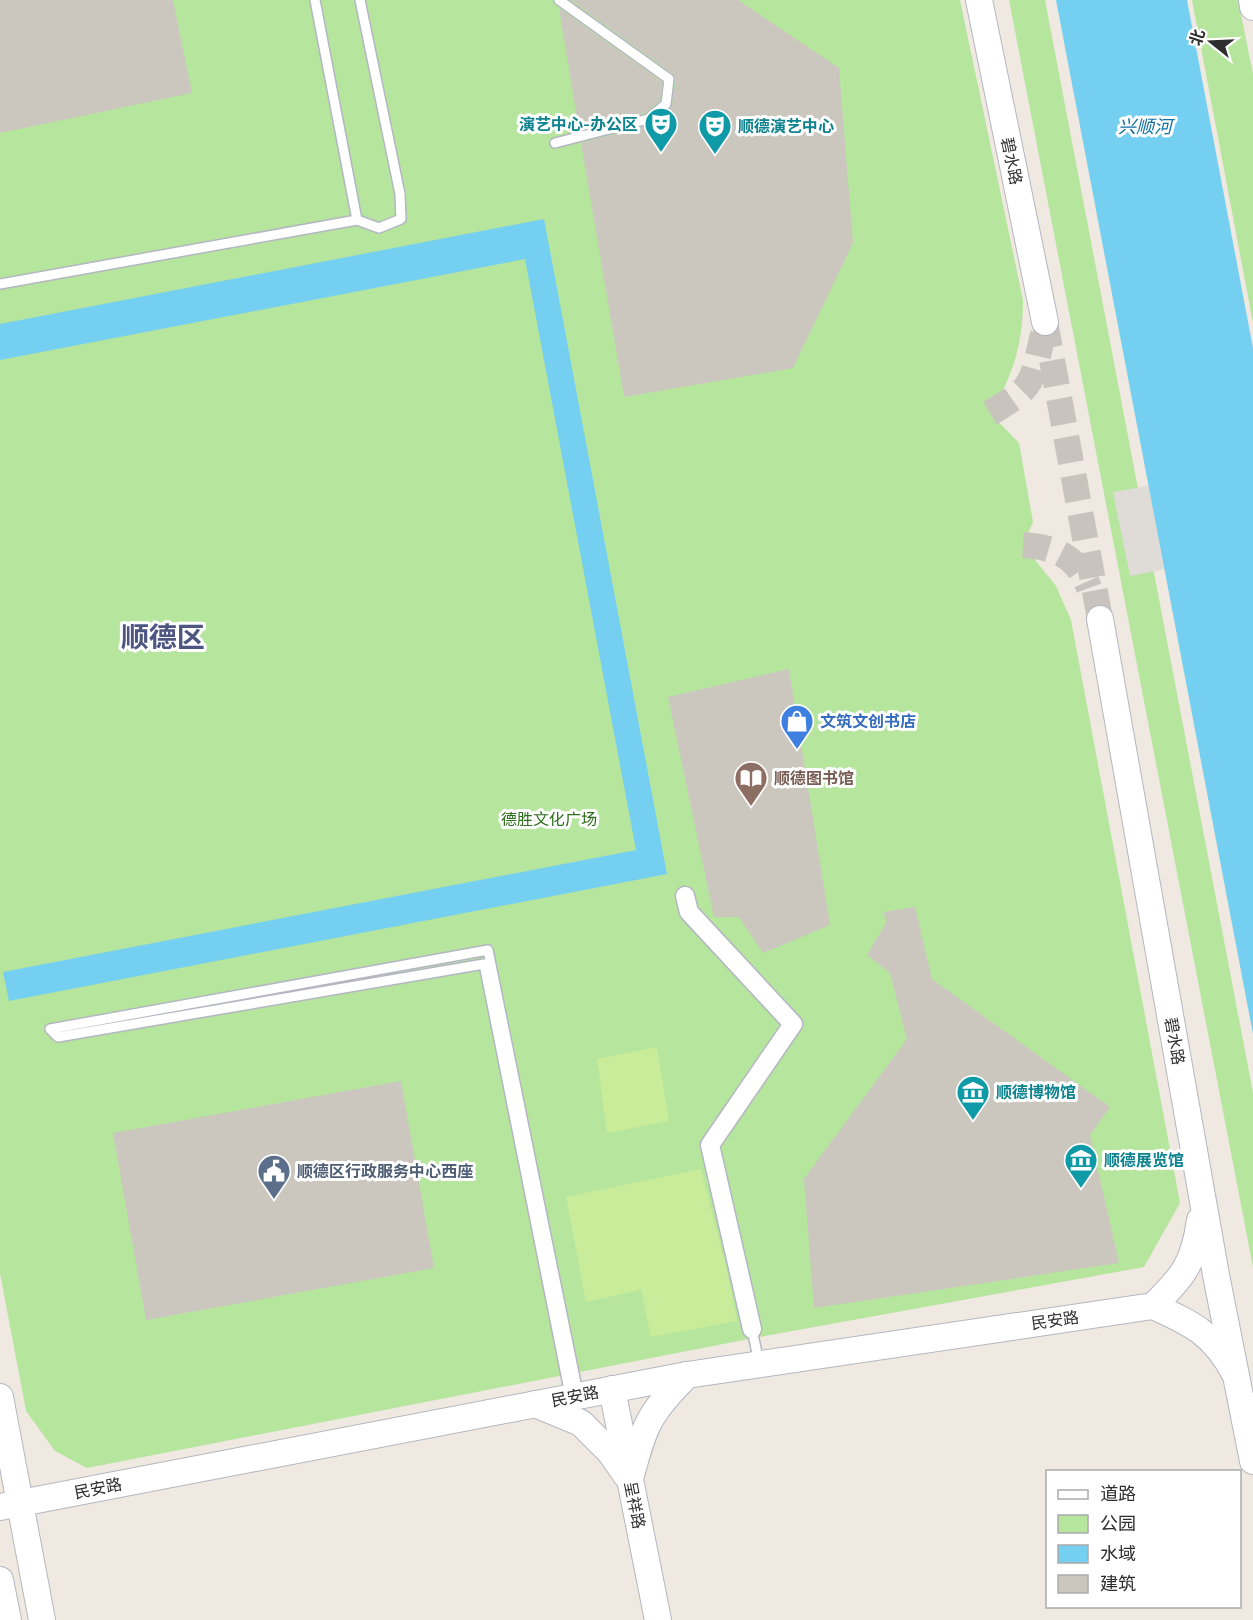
<svg xmlns="http://www.w3.org/2000/svg" width="1253" height="1620" viewBox="0 0 1253 1620" font-family="Mulish,'Noto Sans SC',sans-serif">
<style>
.green{fill:#b6e59e}
.pitch{fill:#c9ec9a}
.plaza{fill:#dfdcd8}
.water{fill:#75cff0}
.building{fill:#cbc7bf}
.lines{fill:none;stroke-linecap:round;stroke-linejoin:round}
.secondary-tunnel{stroke:#c8c4bd;stroke-width:26;stroke-dasharray:26 13;stroke-linecap:butt}
.lane-casing{stroke:#b4b7c1;stroke-width:12}
.street-casing{stroke:#b4b7c1;stroke-width:21}
.secondary-casing{stroke:#b4b7c1;stroke-width:28}
.lane{stroke:#fff;stroke-width:9}
.street{stroke:#fff;stroke-width:18}
.secondary{stroke:#fff;stroke-width:26}
.labels{text-anchor:middle;dominant-baseline:central;stroke-width:6;stroke-linejoin:round;paint-order:stroke}
.culture-label{font-size:16px;font-weight:bold;fill:#0d838f;stroke:#fff;text-anchor:start}
.street-label{font-size:16px;fill:#2e2e2e;stroke:#fff}
.shop-label{font-size:16px;font-weight:bold;fill:#366cbe;stroke:#fff;text-anchor:start}
.education-label{font-size:16px;font-weight:bold;fill:#785e54;stroke:#fff;text-anchor:start}
.park-label{font-size:16px;fill:#2c6e1b;stroke:#fff}
.service-label{font-size:16px;font-weight:bold;fill:#4e5e75;stroke:#fff;text-anchor:start}
.water-label{font-size:18px;font-style:italic;fill:#0d6fa3;stroke:#fff}
.town-label{font-size:28px;font-weight:bold;fill:#4d5680;stroke:#fff}
</style>
<rect width="100%" height="100%" fill="#efe9e1"/>
<g class="green">
<path d="M 0,0 L 960,0 L 1023,300 C 1023,344 1013,376 990,413 L 1019,443 L 1033,522 L 1023,545 L 1056,586 L 1071,620 L 1180,1203 L 1144,1267 L 754,1338 L 87,1468 L 55,1451 L 26,1411 L 0,1273 Z"/>
<path d="M 1009,0 L 1045,0 L 1253,1093 L 1253,1267 Z"/>
<path d="M 1192,0 L 1238,0 L 1253,74 L 1253,323 Z"/>
</g>
<g class="pitch">
<path d="M 657,1047 L 669,1121 L 607,1133 L 597,1059 Z"/>
<path d="M 701,1169 L 727,1271 L 737,1321 L 651,1337 L 641,1290 L 586,1302 L 566,1197 Z"/>
</g>
<path class="plaza" d="M 1240,470 L 1253,552 L 1130,576 L 1113,492 Z"/>
<g class="water">
<path d="M 1056,0 L 1187,0 L 1253,348 L 1253,1034 Z"/>
<path d="M 544,219 L 667,874 L 9,1001 L 3,972 L 636,850 L 525,259 L 0,360 L 0,324 Z"/>
</g>
<g class="building">
<path d="M 0,0 L 173,0 L 192,93 L 0,133 Z"/>
<path d="M 571,0 L 738,0 L 839,68 L 853,243 L 793,368 L 624,397 L 581,143 L 652,124 L 672,106 L 676,79 L 673,74 Z"/>
<path d="M 559,8 L 662,82 L 660,101 L 645,113 L 579,130 Z"/>
<path d="M 789,669 L 830,925 L 763,953 L 739,917 L 714,917 L 668,697 Z"/>
<path d="M 915,907 L 932,979 L 1110,1107 L 1090,1135 L 1119,1263 L 814,1308 L 804,1179 L 907,1039 L 890,973 L 867,955 L 886,923 L 884,912 Z"/>
<path d="M 401,1081 L 434,1268 L 146,1320 L 113,1133 Z"/>
</g>
<g class="lines">
<g class="secondary-tunnel">
<path d="M 1045,322 L 1100,619"/>
<path d="M 990,413 C 1036,386 1031,384 1043,334"/>
<path d="M 1023,545 C 1055,547 1077,556 1089,588"/>
</g>
<defs>
<g id="lane">
<path d="M 315,0 L 357,220"/>
<path d="M 555,143 L 648,119 L 666,104 L 669,79 L 559,0"/>
<path d="M 0,284 L 357,220 L 379,228 L 401,219 L 400,194 L 360,0"/>
<path d="M 752,1329 L 759,1363"/>
<path d="M 570,1395 L 484,964 L 58,1037 L 50,1029 L 488,950 L 578,1393"/>
</g>
<path id="street" d="M 685,896 L 689,912 L 793,1024 L 710,1145 L 752,1329"/>
<g id="secondary">
<path d="M 979,0 L 1045,322"/>
<path d="M 1252,0 L 1253,7"/>
<path d="M 1100,619 L 1216,1275 L 1253,1461"/>
<path d="M 1153,1306 C 1184,1276 1194,1263 1200,1220"/>
<path d="M 612,1389 L 658,1620"/>
<path d="M 0,1397 L 42,1620"/>
<path d="M 535,1404 L 581,1423 L 610,1452 L 626,1475"/>
<path d="M 631,1475 C 645,1424 649,1413 687,1375"/>
<path d="M 0,1507 L 687,1375 L 1153,1306 C 1193,1324 1214,1334 1235,1374"/>
<path d="M 0,1580 L 8,1620"/>
</g>
</defs>
<use href="#lane" class="lane-casing"/>
<use href="#street" class="street-casing"/>
<use href="#secondary" class="secondary-casing"/>
<use href="#lane" class="lane"/>
<use href="#street" class="street"/>
<use href="#secondary" class="secondary"/>
</g>
<defs>
<symbol id="theatre-pin" viewBox="-11 -11 22 30"><path d="M0 17L-7.5 6A9.5 9.5 0 1 1 7.5 6Z" fill="#0f9aa8" stroke="#fff"/><path d="M-5-5.5Q0-4 5-5.5V0Q5 5 0 6Q-5 5-5 0ZM-3.3-2.5H-1v1.5H-3.3ZM1-2.5H3.3v1.5H1ZM-2.8 1Q0 5.5 2.8 1Z" fill="#fff"/></symbol>
<symbol id="shop-pin" viewBox="-11 -11 22 30"><path d="M0 17L-7.5 6A9.5 9.5 0 1 1 7.5 6Z" fill="#3f7fe0" stroke="#fff"/><path d="M-5-2.5h2.3a2.7 3.5 0 0 1 5.4 0H5L5.5 6h-11ZM-1.5-2.5h3a1.5 2.3 0 0 0-3 0Z" fill="#fff"/></symbol>
<symbol id="library-pin" viewBox="-11 -11 22 30"><path d="M0 17L-7.5 6A9.5 9.5 0 1 1 7.5 6Z" fill="#8d6e63" stroke="#fff"/><path d="M-6-4Q-3-5.5-.7-3.5V5Q-3 3-6 4ZM6-4Q3-5.5 .7-3.5V5Q3 3 6 4Z" fill="#fff"/></symbol>
<symbol id="museum-pin" viewBox="-11 -11 22 30"><path d="M0 17L-7.5 6A9.5 9.5 0 1 1 7.5 6Z" fill="#0f9aa8" stroke="#fff"/><path d="M0-6L6-3V-2H-6V-3ZM-5-1h2V3h-2ZM-1-1h2V3h-2ZM3-1h2V3H3ZM-6 4H6V6H-6Z" fill="#fff"/></symbol>
<symbol id="civic-pin" viewBox="-11 -11 22 30"><path d="M0 17L-7.5 6A9.5 9.5 0 1 1 7.5 6Z" fill="#5c6f8a" stroke="#fff"/><path d="M-.6-6.5H3V-4.5H.6V-3L4-1V1h2V6H-6V1h2V-1L-.6-3ZM-1.2 2.5V6h2.4V2.5Z" fill="#fff"/></symbol>
</defs>
<g fill-rule="evenodd">
<use href="#theatre-pin" x="642" y="105" width="38" height="52"/>
<use href="#theatre-pin" x="696" y="107" width="38" height="52"/>
<use href="#shop-pin" x="778" y="702" width="38" height="52"/>
<use href="#library-pin" x="732" y="759" width="38" height="52"/>
<use href="#museum-pin" x="954" y="1073" width="38" height="52"/>
<use href="#museum-pin" x="1062" y="1141" width="38" height="52"/>
<use href="#civic-pin" x="255" y="1152" width="38" height="52"/>
</g>
<g class="labels">
<g class="culture-label">
<text x="638" y="124" text-anchor="end">演艺中心-办公区</text>
<text x="738" y="126">顺德演艺中心</text>
<text x="996" y="1092">顺德博物馆</text>
<text x="1104" y="1160">顺德展览馆</text>
</g>
<g class="street-label">
<text transform="translate(1012 161) rotate(78)">碧水路</text>
<text transform="translate(1175 1041) rotate(80)">碧水路</text>
<text transform="translate(1055 1320) rotate(-8)">民安路</text>
<text transform="translate(575 1396) rotate(-11)">民安路</text>
<text transform="translate(98 1488) rotate(-11)">民安路</text>
<text transform="translate(635 1505) rotate(79)">呈祥路</text>
</g>
<g class="shop-label">
<text x="820" y="721">文筑文创书店</text>
</g>
<g class="education-label">
<text x="774" y="778">顺德图书馆</text>
</g>
<g class="park-label">
<text x="549" y="819">德胜文化广场</text>
</g>
<g class="service-label">
<text x="297" y="1171">顺德区行政服务中心西座</text>
</g>
<g class="water-label">
<text x="1145" y="126">兴顺河</text>
</g>
<g class="town-label">
<text x="163" y="636">顺德区</text>
</g>
</g>
<rect x="1046" y="1470" width="195" height="138" fill="#ffffff" stroke="#ababab" stroke-width="1.5"/>
<rect x="1058" y="1490" width="30" height="9" fill="#ffffff" stroke="#ababab" stroke-width="1.5"/>
<text x="1100" y="1500" font-size="18" fill="#2e2e2e">道路</text>
<rect x="1058" y="1515" width="30" height="18" fill="#b6e59e" stroke="#ababab" stroke-width="1.5"/>
<text x="1100" y="1530" font-size="18" fill="#2e2e2e">公园</text>
<rect x="1058" y="1545" width="30" height="18" fill="#75cff0" stroke="#ababab" stroke-width="1.5"/>
<text x="1100" y="1560" font-size="18" fill="#2e2e2e">水域</text>
<rect x="1058" y="1575" width="30" height="18" fill="#cbc7bf" stroke="#ababab" stroke-width="1.5"/>
<text x="1100" y="1590" font-size="18" fill="#2e2e2e">建筑</text>
<g transform="translate(1211 42) rotate(288)" stroke="#ffffff" stroke-width="4.5" paint-order="stroke">
<path d="M0-4.5L10 22L0 15L-10 22Z" fill="#2e2e2e"/>
<text y="-9" font-size="16" font-weight="bold" text-anchor="middle" fill="#2e2e2e">北</text>
</g>
</svg>
